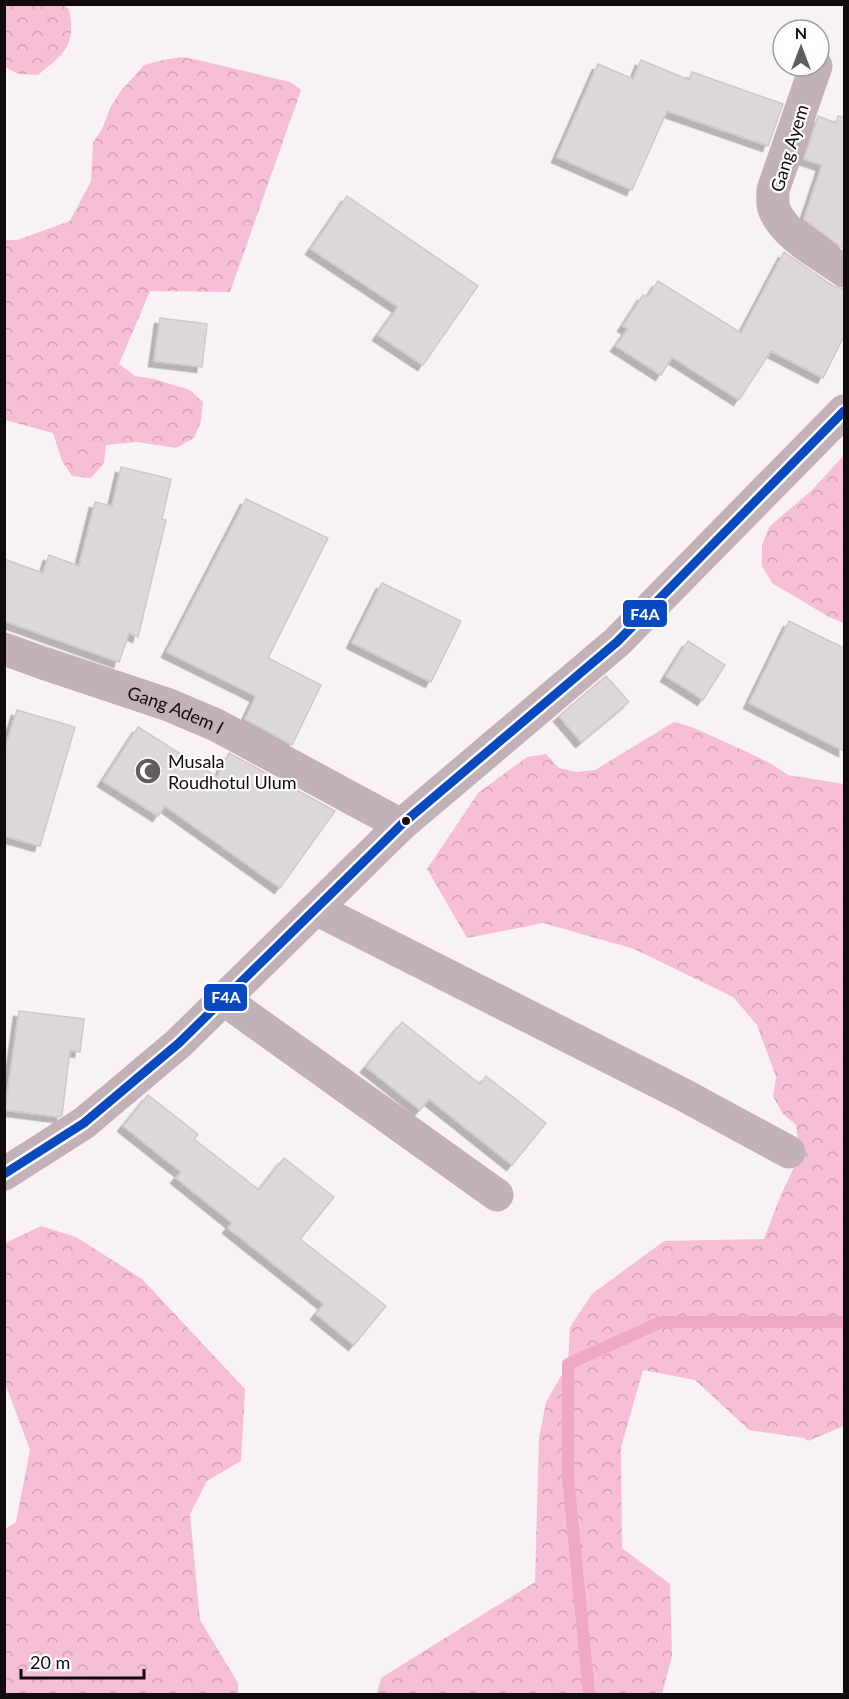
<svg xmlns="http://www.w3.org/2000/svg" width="849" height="1699" viewBox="0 0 849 1699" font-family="Lato,sans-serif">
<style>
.forest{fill:url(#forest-crowns)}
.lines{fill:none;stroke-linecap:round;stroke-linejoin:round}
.stream{stroke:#eea8c6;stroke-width:12}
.building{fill:#dfd8db;stroke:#cfc9cb;stroke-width:1.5;filter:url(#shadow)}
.minor{stroke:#c2b1b8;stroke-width:33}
.major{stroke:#c2b1b8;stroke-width:33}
.bus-1-casing{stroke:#fff;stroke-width:14}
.bus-1{stroke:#0849c0;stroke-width:9}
.bus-dot{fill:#120b0d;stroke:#fff;stroke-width:2}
.labels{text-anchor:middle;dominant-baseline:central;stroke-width:4.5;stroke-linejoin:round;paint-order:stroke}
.street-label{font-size:18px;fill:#120b0d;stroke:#fff}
.poi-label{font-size:18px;fill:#120b0d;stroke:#fff;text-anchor:start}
.line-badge{stroke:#fff;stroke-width:2}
.badge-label{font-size:16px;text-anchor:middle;font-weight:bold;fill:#fff}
</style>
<defs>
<pattern id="forest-crowns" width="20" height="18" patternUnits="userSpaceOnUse" patternTransform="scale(1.5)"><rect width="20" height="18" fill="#f7bed7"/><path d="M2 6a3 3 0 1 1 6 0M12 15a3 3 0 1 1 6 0" fill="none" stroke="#d3a2b7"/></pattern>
<filter id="shadow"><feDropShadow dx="-5.5" dy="5.5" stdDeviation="0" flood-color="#0004"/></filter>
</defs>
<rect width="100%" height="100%" fill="#f8f2f4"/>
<g class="forest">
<path d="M 4,5 L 63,5 L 69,9 C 76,46 65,53 38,75 L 18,74 L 5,67 Z"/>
<path d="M 181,57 L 198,60 L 290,82 L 301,90 L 230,292 L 150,291 L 119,364 L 135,376 L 154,379 L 190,390 L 203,402 L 201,421 L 194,438 L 176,448 L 137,442 L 106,445 L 104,463 L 91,478 L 72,476 L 62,461 L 53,433 L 5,420 L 5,240 L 17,240 L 70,221 L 91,181 L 93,143 L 103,127 L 110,108 L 120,92 L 144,65 L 163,60 Z"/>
<path d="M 844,455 L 844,623 L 829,617 L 772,583 L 762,566 L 762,545 L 769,527 L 812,490 Z"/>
<path d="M 674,722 L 692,727 L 747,752 L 770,763 L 788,775 L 844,784 L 844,1426 L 808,1441 L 804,1438 L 749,1430 L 695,1380 L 643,1370 L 621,1447 L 622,1548 L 670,1584 L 672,1656 L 662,1694 L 377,1694 L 381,1678 L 535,1582 L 539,1438 L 546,1402 L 568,1364 L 570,1327 L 592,1294 L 664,1241 L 764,1239 L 780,1197 L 800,1154 L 796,1125 L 783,1114 L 773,1096 L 776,1077 L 757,1025 L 733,997 L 634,949 L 543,923 L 467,938 L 427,869 L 478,793 L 527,757 L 546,754 L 559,768 L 577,772 L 595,770 Z"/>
<path d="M 41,1226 L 76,1237 L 142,1279 L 245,1389 L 241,1461 L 207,1481 L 190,1514 L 200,1620 L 238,1683 L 238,1694 L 5,1694 L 5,1529 L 16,1522 L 30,1450 L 5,1383 L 5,1243 Z"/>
</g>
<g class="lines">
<path class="stream" d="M 589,1694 L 568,1477 L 568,1364 L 661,1322 L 844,1322"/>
</g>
<g class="building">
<path d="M 641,60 L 689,80 L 692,72 L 783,104 L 768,146 L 667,111 L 632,190 L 557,157 L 598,64 L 633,79 Z"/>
<path d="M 818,116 L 836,123 L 838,116 L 844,117 L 844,249 L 804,219 L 822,165 L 804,159 Z"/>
<path d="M 347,196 L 478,286 L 423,365 L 378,335 L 398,307 L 311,249 Z"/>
<path d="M 784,252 L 833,286 L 844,289 L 844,336 L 823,378 L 771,351 L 739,400 L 672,357 L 661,375 L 616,346 L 628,329 L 623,326 L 643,295 L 648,297 L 658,281 L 741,333 Z"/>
<path d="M 160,318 L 207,324 L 202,367 L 154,361 Z"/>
<path d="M 121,467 L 171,479 L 162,519 L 166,520 L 138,637 L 129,633 L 119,662 L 4,621 L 4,559 L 43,573 L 49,555 L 79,566 L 95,502 L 112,506 Z"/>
<path d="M 246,499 L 328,538 L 268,658 L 321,685 L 292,745 L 245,719 L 256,696 L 167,652 Z"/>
<path d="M 382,583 L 461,621 L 431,682 L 352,643 Z"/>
<path d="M 789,621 L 844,648 L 844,751 L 749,703 Z"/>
<path d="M 688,641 L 725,665 L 703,700 L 666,676 Z"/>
<path d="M 606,676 L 629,702 L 581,742 L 559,716 Z"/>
<path d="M 17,710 L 75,727 L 40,846 L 4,836 L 4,751 Z"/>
<path d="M 138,727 L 217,777 L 229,753 L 335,811 L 280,888 L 165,806 L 158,816 L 103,781 Z"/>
<path d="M 19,1011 L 84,1019 L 80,1052 L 70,1050 L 62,1115 L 59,1117 L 5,1110 Z"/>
<path d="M 402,1022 L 480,1084 L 486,1076 L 546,1123 L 512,1165 L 429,1099 L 420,1110 L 366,1067 Z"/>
<path d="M 148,1095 L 198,1134 L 194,1139 L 259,1190 L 284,1158 L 334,1197 L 300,1239 L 386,1306 L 354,1345 L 316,1314 L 324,1304 L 228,1228 L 232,1223 L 176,1178 L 181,1172 L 123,1126 Z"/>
</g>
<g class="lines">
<g class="minor">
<path d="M 816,66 L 773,190 C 773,196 772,203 774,209 C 785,237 821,254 844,271"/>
<path id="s1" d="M 4,649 L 43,663 L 169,705 L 216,725 L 401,825"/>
<path d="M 316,909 L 682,1094 L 789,1152"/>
<path d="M 223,999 L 497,1195"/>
</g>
<path class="major" d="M 4,1174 L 84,1123 L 179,1043 L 401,825 L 617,642 L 844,411"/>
<defs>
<path id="bus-1" d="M 4,1174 L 84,1123 L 179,1043 L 401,825 L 617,642 L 844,411"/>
</defs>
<use href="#bus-1" class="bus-1-casing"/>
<use href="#bus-1" class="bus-1"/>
</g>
<defs>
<symbol id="mosque-disc" viewBox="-11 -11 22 22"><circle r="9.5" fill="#625c5e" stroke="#fff"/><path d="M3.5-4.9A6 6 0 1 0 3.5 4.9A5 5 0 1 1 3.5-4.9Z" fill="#fff"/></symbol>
</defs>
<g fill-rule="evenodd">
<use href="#mosque-disc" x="133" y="756" width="30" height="30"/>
</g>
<circle class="bus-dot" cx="406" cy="821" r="5"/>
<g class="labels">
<g class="street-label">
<text transform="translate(789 148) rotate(-73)">Gang Ayem</text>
<text stroke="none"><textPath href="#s1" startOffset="182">Gang Adem I</textPath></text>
</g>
<g class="poi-label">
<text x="168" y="761">Musala<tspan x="168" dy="21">Roudhotul Ulum</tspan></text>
</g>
</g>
<g class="line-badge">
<rect x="622" y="599" width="46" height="29" rx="6" fill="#0849c0"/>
<rect x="203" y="983" width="45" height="29" rx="6" fill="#0849c0"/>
</g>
<g class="badge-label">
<text x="645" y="620">F4A</text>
<text x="226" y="1003">F4A</text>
</g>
<rect width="849" height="1699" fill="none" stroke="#120b0d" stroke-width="12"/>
<g transform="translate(801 48)"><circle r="28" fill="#ffffff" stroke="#a09d9e" stroke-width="1.5"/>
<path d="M0-4.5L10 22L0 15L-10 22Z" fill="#625c5e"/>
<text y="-9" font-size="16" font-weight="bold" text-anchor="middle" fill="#120b0d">N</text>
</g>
<path d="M21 1669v9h123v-9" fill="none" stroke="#120b0d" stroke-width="3"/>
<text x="30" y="1669" font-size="18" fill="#120b0d" stroke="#ffffff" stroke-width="4.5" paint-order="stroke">20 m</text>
</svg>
